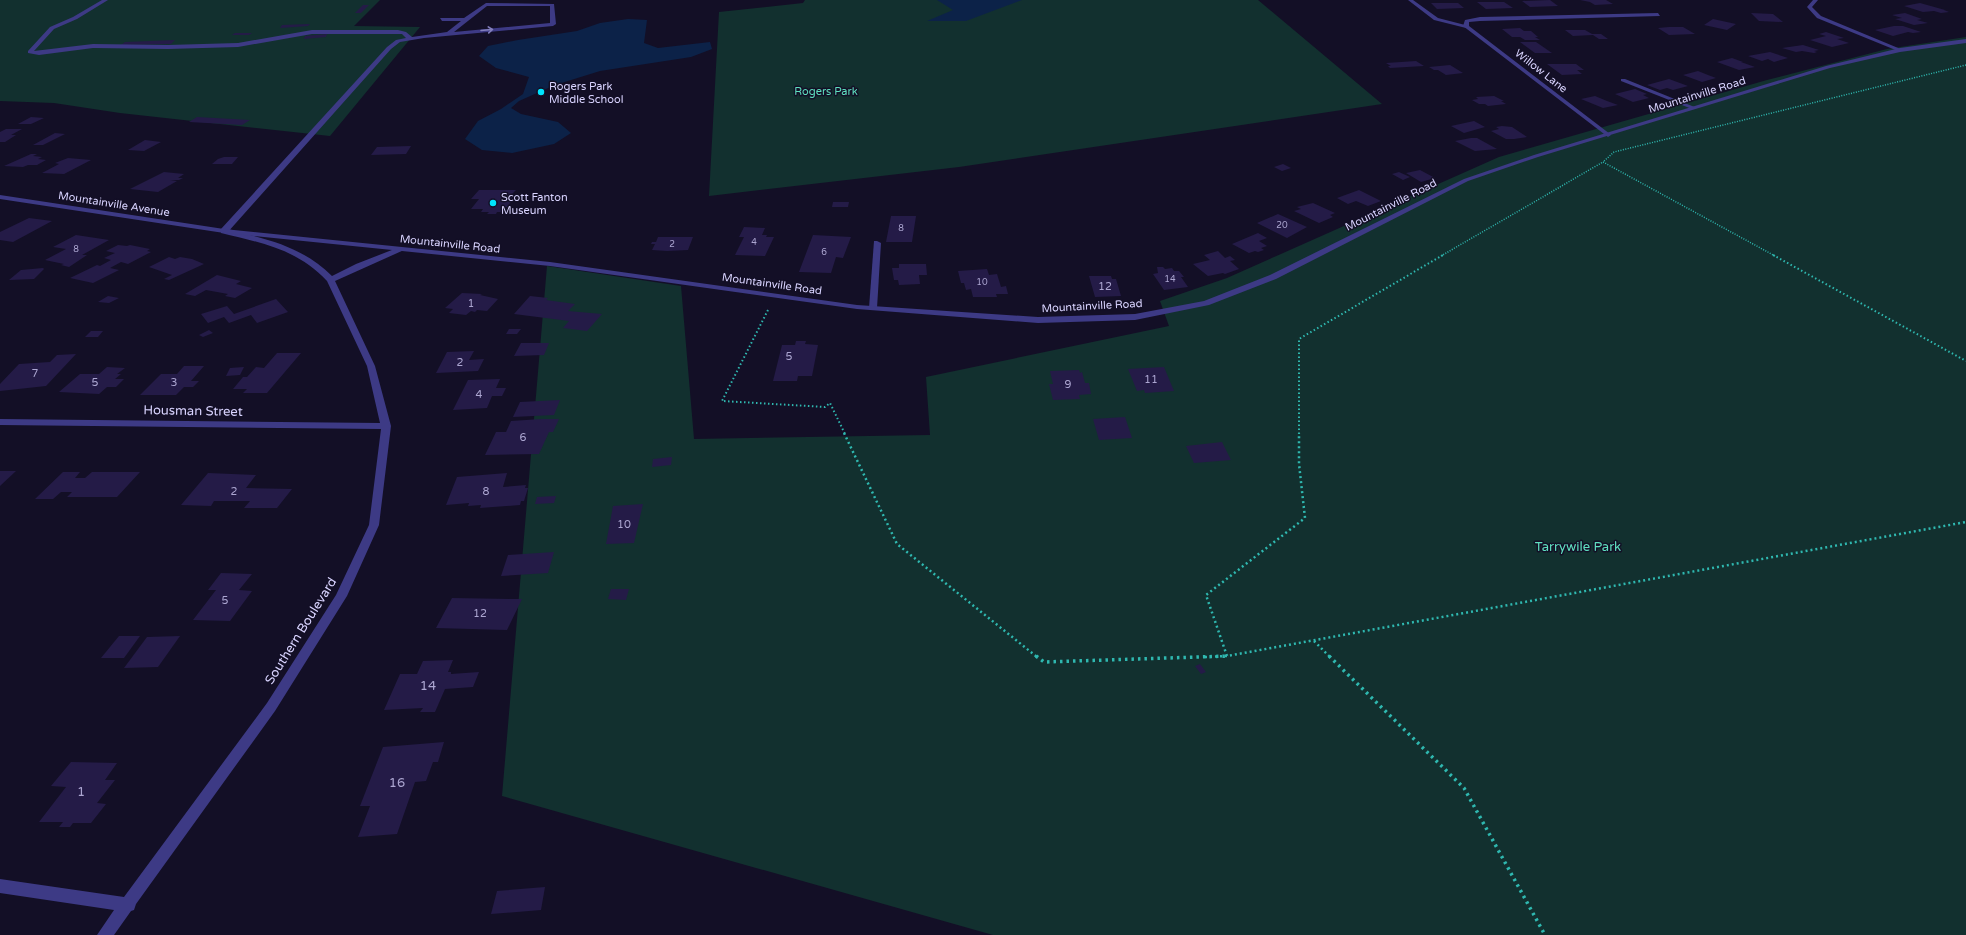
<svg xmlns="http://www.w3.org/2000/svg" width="1966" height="935" viewBox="0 0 1966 935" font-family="'Varela Round',sans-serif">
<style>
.green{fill:#12302f}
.water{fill:#0c2248}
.building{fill:#241b47}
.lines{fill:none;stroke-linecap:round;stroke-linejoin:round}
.path-far3{stroke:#2fb8b0;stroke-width:1.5;stroke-dasharray:1 1.5;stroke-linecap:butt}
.path-far2{stroke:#2fb8b0;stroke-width:2;stroke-dasharray:1.5 2.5;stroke-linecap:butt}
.path-far1{stroke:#2fb8b0;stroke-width:2.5;stroke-dasharray:2 3;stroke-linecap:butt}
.path{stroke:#2fb8b0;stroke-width:3.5;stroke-dasharray:2.5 4;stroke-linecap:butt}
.service{fill:#3d3a85;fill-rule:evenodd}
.minor{fill:#3d3a85;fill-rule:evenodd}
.tertiary{fill:#3d3a85;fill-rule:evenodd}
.oneway{stroke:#837fbc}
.poi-dot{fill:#00e5ff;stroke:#130f26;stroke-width:1.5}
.labels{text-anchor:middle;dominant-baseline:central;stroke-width:3;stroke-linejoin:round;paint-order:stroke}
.far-number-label{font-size:9px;fill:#aca6d1}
.far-street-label{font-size:11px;fill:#d9d4ff;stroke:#130f26}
.far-poi-label{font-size:11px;fill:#d9d4ff;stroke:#130f26;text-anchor:start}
.far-park-label{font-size:11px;fill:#5fe0c0;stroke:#130f26}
.number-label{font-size:11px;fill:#aca6d1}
.street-label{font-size:13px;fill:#d9d4ff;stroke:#130f26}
.park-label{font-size:13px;fill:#5fe0c0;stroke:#130f26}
.near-number-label{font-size:13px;fill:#aca6d1}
</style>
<rect width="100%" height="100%" fill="#130f26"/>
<g class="green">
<path d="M 0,0 L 380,0 L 354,26 L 420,27 L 330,136 L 120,113 L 54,103 L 0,101 Z"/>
<path d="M 805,0 L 1258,0 L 1382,104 L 959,167 L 709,196 L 719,12 L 803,3 Z"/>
<path d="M 1966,37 L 1966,935 L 993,935 L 502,796 L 547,266 L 681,286 L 694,439 L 930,435 L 926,377 L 1169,326 L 1160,301 L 1227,278 L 1499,157 L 1767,80 L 1887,49 Z"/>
</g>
<g class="water">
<path d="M 937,0 L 1022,0 L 966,21 L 927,21 L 953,10 Z"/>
<path d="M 628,19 L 647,20 L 644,43 L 658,48 L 710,42 L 712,49 L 691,57 L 600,71 L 555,85 L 519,101 L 511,108 L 521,114 L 558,122 L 571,133 L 554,144 L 512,153 L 482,150 L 465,139 L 478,121 L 501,109 L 523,94 L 529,77 L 496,68 L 479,56 L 488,46 L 518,40 L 577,31 L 600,23 Z"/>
</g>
<g class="building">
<path d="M 1550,0 L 1558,6 L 1530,7 L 1522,1 Z"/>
<path d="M 1580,0 L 1606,0 L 1613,4 L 1595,5 L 1590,2 Z"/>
<path d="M 1477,2 L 1504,2 L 1513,8 L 1486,9 Z"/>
<path d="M 1431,3 L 1458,3 L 1464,8 L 1437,9 Z"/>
<path d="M 1920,3 L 1945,10 L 1944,10 L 1949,12 L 1941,13 L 1934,11 L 1923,12 L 1904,6 Z"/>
<path d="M 363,5 L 369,5 L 361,13 L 355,13 Z"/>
<path d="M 1751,13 L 1773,14 L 1783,22 L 1759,21 Z"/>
<path d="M 1905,13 L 1922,19 L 1917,20 L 1928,23 L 1914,25 L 1895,19 L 1902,18 L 1892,15 Z"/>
<path d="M 1713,19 L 1736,24 L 1727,30 L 1704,25 Z"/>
<path d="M 310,24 L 308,26 L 280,28 L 282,25 Z"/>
<path d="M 1894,26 L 1903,26 L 1921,32 L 1913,33 L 1908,32 L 1893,36 L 1875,30 Z"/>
<path d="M 1669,27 L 1683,27 L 1695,34 L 1669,35 L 1658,28 Z"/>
<path d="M 1520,28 L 1524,31 L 1531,31 L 1538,37 L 1535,37 L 1540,40 L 1525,40 L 1520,37 L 1512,37 L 1502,29 Z"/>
<path d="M 1565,30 L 1585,30 L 1592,34 L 1601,34 L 1608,39 L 1599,39 L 1593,35 L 1573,36 Z"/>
<path d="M 1826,32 L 1844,38 L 1837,39 L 1849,43 L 1832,47 L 1810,40 L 1826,36 L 1819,34 Z"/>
<path d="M 235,33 L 252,33 L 249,35 L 232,35 Z"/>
<path d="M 327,34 L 326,37 L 304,39 L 305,36 Z"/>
<path d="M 175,40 L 171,44 L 121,45 L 125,42 Z"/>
<path d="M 1520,42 L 1536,42 L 1552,53 L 1535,53 Z"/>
<path d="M 1803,45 L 1819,50 L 1814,51 L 1817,52 L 1814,53 L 1802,51 L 1796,52 L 1782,48 Z"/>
<path d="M 1770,52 L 1788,58 L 1774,62 L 1768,59 L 1762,61 L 1748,56 Z"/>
<path d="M 1732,58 L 1743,62 L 1741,62 L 1755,67 L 1739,70 L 1717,62 Z"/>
<path d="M 1416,61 L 1424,66 L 1390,68 L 1388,66 L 1391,66 L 1386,63 Z"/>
<path d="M 1547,64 L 1576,64 L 1584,70 L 1577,70 L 1582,74 L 1562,75 Z"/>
<path d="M 1450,65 L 1463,73 L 1446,75 L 1438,70 L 1434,70 L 1429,67 Z"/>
<path d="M 1698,71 L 1708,75 L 1716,78 L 1702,82 L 1683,75 Z"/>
<path d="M 1669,79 L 1688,86 L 1673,90 L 1667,88 L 1660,90 L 1647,85 Z"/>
<path d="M 1635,89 L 1647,94 L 1643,95 L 1649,98 L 1633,102 L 1615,94 Z"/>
<path d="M 1494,96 L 1504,101 L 1501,101 L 1506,104 L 1488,106 L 1485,104 L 1479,104 L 1472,100 L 1478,99 L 1476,97 Z"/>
<path d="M 1595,96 L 1607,101 L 1618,105 L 1603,108 L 1581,99 Z"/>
<path d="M 31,117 L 44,118 L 31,124 L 18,124 Z"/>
<path d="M 197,117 L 250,120 L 242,125 L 189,122 Z"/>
<path d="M 1474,121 L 1485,127 L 1464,133 L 1451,126 Z"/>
<path d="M 1502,126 L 1512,127 L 1527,137 L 1514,139 L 1506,139 L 1491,131 L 1499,129 L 1496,127 Z"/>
<path d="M 6,129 L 22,129 L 11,135 L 16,135 L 5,142 L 0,142 L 0,132 Z"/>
<path d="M 55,133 L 65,134 L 43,145 L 33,145 Z"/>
<path d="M 1471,138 L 1477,138 L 1497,149 L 1475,151 L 1455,141 Z"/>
<path d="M 145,140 L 161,142 L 144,151 L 128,150 Z"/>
<path d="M 411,146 L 406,154 L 371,155 L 377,147 Z"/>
<path d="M 31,154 L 37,154 L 33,156 L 42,157 L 38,159 L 46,160 L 37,165 L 28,165 L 23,167 L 4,166 Z"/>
<path d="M 224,157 L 238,157 L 232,164 L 212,164 L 218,159 Z"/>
<path d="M 68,158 L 91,160 L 64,174 L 42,173 L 59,164 L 55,163 Z"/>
<path d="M 1283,164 L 1291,168 L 1282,171 L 1274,167 Z"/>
<path d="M 1420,170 L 1435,178 L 1421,182 L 1406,173 Z"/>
<path d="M 164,172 L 184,174 L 178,178 L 183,178 L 179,180 L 170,180 L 177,181 L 158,192 L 130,189 Z"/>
<path d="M 1399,172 L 1410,177 L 1403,180 L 1392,174 Z"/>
<path d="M 479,190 L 516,190 L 511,195 L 516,195 L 507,207 L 505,207 L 501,212 L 497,212 L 496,214 L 487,214 L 489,212 L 481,212 L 483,209 L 471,209 L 479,199 L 471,199 Z"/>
<path d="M 1359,190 L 1381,201 L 1368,206 L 1356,201 L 1348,204 L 1337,198 Z"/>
<path d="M 833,202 L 849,202 L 848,207 L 832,207 Z"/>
<path d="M 1313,203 L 1335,213 L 1330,215 L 1333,217 L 1319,223 L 1294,211 L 1301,209 L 1297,207 Z"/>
<path d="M 1278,214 L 1307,227 L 1287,238 L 1257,223 Z"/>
<path d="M 891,216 L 916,216 L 912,242 L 886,242 Z"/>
<path d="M 29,218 L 52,221 L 13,242 L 0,240 L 0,232 Z"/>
<path d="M 744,227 L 765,228 L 762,235 L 767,235 L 766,237 L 774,237 L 765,256 L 735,255 L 744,237 L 739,237 Z"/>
<path d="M 1258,233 L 1267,238 L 1259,241 L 1267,246 L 1261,248 L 1264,250 L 1258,252 L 1255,251 L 1249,253 L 1232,244 Z"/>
<path d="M 76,235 L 109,240 L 82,255 L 87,255 L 69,267 L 61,265 L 64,264 L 45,260 L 66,249 L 53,247 Z"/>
<path d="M 813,235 L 851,237 L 843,258 L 836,257 L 831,273 L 799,272 Z"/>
<path d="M 658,237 L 693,237 L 688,250 L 667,251 L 652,250 L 655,244 L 651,244 L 652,242 L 656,242 Z"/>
<path d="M 118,245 L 127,246 L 130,245 L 150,249 L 147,251 L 151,252 L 128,264 L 121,262 L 110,268 L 119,270 L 93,283 L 70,278 L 97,265 L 100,266 L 111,260 L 104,258 L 115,253 L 106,251 Z"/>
<path d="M 1218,251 L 1225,258 L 1230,256 L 1235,260 L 1230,261 L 1239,269 L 1225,274 L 1223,273 L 1208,276 L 1193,264 L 1210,260 L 1204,255 Z"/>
<path d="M 169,257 L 175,259 L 180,257 L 192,259 L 204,264 L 169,280 L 164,279 L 172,275 L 149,267 Z"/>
<path d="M 899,264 L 926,264 L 927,275 L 919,275 L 920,284 L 899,285 L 898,280 L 894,280 L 892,268 L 899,268 Z"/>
<path d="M 1157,267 L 1163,267 L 1165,269 L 1172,268 L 1174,271 L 1179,271 L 1184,277 L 1181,277 L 1188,287 L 1164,290 L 1153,274 L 1158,273 Z"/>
<path d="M 43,268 L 44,269 L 34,279 L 9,280 L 21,270 Z"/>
<path d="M 987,269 L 989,275 L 997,274 L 1001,287 L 1006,286 L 1008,294 L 996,294 L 997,297 L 973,297 L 971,289 L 966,290 L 964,283 L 961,283 L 958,271 Z"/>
<path d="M 217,275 L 241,281 L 236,284 L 252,288 L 235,298 L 225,296 L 228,294 L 206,290 L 195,296 L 185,294 Z"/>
<path d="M 1089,276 L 1111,276 L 1112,279 L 1116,279 L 1121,296 L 1095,297 Z"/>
<path d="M 462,293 L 482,294 L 480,295 L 498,299 L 487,311 L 477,310 L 475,312 L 471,311 L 466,315 L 449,313 L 453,309 L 445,308 Z"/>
<path d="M 108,296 L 119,298 L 109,303 L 98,302 Z"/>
<path d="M 530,296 L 548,298 L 546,300 L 575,304 L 568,311 L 602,314 L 587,331 L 563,328 L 569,321 L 514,314 Z"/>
<path d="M 276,299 L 288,312 L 257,323 L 251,315 L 229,323 L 224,317 L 208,323 L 201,314 L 227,306 L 234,314 Z"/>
<path d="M 509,329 L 521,329 L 517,334 L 506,334 Z"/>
<path d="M 209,330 L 213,333 L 203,337 L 199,335 Z"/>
<path d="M 91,331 L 103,331 L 98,337 L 85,337 Z"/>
<path d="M 796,341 L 806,341 L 805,344 L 818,345 L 812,376 L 798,376 L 797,381 L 773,381 L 782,345 L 795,345 Z"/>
<path d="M 521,343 L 549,343 L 544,355 L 514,356 Z"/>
<path d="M 474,351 L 469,360 L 484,359 L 478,371 L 436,373 L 447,352 Z"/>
<path d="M 277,353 L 301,353 L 267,393 L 243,393 L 247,389 L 233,389 L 243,377 L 247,377 L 256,367 L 264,368 Z"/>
<path d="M 76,354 L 46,386 L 0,391 L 0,384 L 19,364 L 50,362 L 57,355 Z"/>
<path d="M 184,366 L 204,366 L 191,381 L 199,381 L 193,387 L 184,387 L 176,395 L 140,395 L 161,374 L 177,374 Z"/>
<path d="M 107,367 L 125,368 L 117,374 L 121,374 L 115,379 L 124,379 L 116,387 L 107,387 L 99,394 L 59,392 L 80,374 L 99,374 Z"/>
<path d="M 244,367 L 240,375 L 226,376 L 230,368 Z"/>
<path d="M 1164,367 L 1174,391 L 1145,393 L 1144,390 L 1137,391 L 1128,369 Z"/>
<path d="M 1079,370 L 1080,373 L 1082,372 L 1085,383 L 1089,383 L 1091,394 L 1079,395 L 1080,399 L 1053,400 L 1049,384 L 1053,384 L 1050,371 Z"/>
<path d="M 500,379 L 496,388 L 506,388 L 502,396 L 492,396 L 487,408 L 453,410 L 468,380 Z"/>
<path d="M 560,400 L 554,415 L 513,417 L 520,402 Z"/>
<path d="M 1125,417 L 1132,438 L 1099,440 L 1093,419 Z"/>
<path d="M 541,419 L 559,419 L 553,432 L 549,432 L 539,454 L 485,455 L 496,432 L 506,432 L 511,421 Z"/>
<path d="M 1222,442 L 1231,460 L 1194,463 L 1186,446 Z"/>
<path d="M 672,457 L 671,465 L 652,467 L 653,459 Z"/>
<path d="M 0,471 L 16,471 L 0,486 Z"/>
<path d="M 63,472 L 80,472 L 75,478 L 85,478 L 92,472 L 140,472 L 117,497 L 67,497 L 72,492 L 61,492 L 53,499 L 35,499 Z"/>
<path d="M 208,473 L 256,475 L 246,488 L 292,489 L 277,508 L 244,508 L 250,501 L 214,501 L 211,506 L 181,505 Z"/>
<path d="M 507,473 L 503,487 L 526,485 L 525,488 L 528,488 L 524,501 L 521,501 L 520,505 L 480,508 L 481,505 L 468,506 L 469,503 L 446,505 L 457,477 Z"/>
<path d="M 556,496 L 554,503 L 535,504 L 537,497 Z"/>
<path d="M 643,504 L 634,543 L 606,544 L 613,506 Z"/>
<path d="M 554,552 L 548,573 L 501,576 L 508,555 Z"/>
<path d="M 221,573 L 252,574 L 239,590 L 252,591 L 230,621 L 193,620 L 216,590 L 208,590 Z"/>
<path d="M 611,589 L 629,589 L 626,600 L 608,599 Z"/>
<path d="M 452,598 L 515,599 L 522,599 L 507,630 L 436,628 Z"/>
<path d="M 119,636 L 140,636 L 124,658 L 101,658 Z"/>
<path d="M 180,636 L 158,667 L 124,668 L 147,637 Z"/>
<path d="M 453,660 L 448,672 L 451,672 L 451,674 L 479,672 L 473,687 L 445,689 L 435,712 L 420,712 L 423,708 L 384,710 L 400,674 L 417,674 L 423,661 Z"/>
<path d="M 1200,664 L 1206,672 L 1201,674 L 1195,666 Z"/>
<path d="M 444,742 L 438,762 L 433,762 L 426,781 L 415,782 L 397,834 L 358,837 L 370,806 L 360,806 L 383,747 Z"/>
<path d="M 71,762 L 117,763 L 105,780 L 115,780 L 97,803 L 106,804 L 91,823 L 73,823 L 70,827 L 59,827 L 63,822 L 39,822 L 66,787 L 51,786 Z"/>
<path d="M 545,887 L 541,910 L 491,914 L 497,891 Z"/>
</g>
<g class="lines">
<g class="path-far3">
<path d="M 1441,256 L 1603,162"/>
<path d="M 1775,256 L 1603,162 L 1614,152 L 1966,65"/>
</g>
<g class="path-far2">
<path d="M 1773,255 L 1966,361"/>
<path d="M 768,310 L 722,401 L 825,407 L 830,403 L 845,434"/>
<path d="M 1299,434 L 1299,339 L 1443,255"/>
</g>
<g class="path-far1">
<path d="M 844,433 L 897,544 L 1037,657"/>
<path d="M 1314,641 L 1330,657"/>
<path d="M 1227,656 L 1206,595 L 1305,518 L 1299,464 L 1299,433"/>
<path d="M 1205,657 L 1227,656 L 1966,522"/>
</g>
<g class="path">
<path d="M 1036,656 L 1044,662 L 1229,656"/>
<path d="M 1329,656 L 1464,788 L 1545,935"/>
</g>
<g class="service">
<path d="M 102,0 L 108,0 L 77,19 L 54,29 L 34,51 L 93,44 L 168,45 L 238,43 L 312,30 L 398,30 L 406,32 L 412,37 L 447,32 L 461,21 L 442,21 L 440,18 L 464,18 L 486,3 L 554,4 L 556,24 L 553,26 L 424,38 L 400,42 L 391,49 L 227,233 L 224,233 L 220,231 L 221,229 L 387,47 L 396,40 L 406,38 L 402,34 L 312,34 L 238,47 L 168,49 L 93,48 L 39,55 L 28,53 L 28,51 L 50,27 L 73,17 ZM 487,6 L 550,6 L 550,23 L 454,32 Z"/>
<path d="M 1408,0 L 1413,0 L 1438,18 L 1469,26 L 1466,28 L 1434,20 Z"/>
<path d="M 1621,79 L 1625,79 L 1697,108 L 1692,109 L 1621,81 Z"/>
<path d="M 874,241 L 877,241 L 881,243 L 877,308 L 873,310 L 869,308 Z"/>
</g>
<g class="minor">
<path d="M 1813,0 L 1818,0 L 1812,7 L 1821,16 L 1903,50 L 1898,51 L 1817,18 L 1807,7 Z"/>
<path d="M 1658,13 L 1660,16 L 1480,21 L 1469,22 L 1469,26 L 1610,134 L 1611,135 L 1608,137 L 1463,26 L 1465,20 L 1480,17 Z"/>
<path d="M 221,229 C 229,228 238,232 246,234 C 279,242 308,252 332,276 L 356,264 L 397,248 L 400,248 L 404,250 L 335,281 L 375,366 L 391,426 L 379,525 L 347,596 L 275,711 L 136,904 L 134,910 L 131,911 L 114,935 L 97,935 L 114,910 L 0,893 L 0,879 L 124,897 L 267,703 L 336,595 L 369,525 L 381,429 L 0,425 L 0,419 L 380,423 L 367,366 L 327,281 C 297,249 262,243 221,233 Z"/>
</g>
<path class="tertiary" d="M 1966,39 L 1966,43 L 1900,52 L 1830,68 L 1538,157 L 1468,181 L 1276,279 L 1209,305 L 1135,320 L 1038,323 L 857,309 L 550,266 L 224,233 L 0,199 L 0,195 L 224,229 L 550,262 L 857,305 L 1038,317 L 1135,314 L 1204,301 L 1270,275 L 1464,179 L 1534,155 L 1826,66 L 1900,48 Z"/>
</g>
<defs><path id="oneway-shaft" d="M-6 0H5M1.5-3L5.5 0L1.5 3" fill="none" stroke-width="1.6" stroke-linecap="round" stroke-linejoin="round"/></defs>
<use class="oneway" href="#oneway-shaft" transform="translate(487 30) rotate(-5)"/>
<g class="poi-dot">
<circle cx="541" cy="92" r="4"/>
<circle cx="493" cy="203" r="4"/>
</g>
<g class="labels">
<g class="far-number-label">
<text x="1282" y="225">20</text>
<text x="901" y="228">8</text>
<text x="754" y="242">4</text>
<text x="672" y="244">2</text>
<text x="76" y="249">8</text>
<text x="824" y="252">6</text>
<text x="1170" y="279">14</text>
<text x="982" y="282">10</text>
</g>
<g class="far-street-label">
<text transform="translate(1541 71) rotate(38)">Willow Lane</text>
<text transform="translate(1697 95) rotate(-17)">Mountainville Road</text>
<text transform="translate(114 204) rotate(9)">Mountainville Avenue</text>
<text transform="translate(1391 205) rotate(-27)">Mountainville Road</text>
<text transform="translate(450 244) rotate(6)">Mountainville Road</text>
<text transform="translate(772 284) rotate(8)">Mountainville Road</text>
<text transform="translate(1092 306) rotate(-3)">Mountainville Road</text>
</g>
<g class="far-poi-label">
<text x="549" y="86">Rogers Park<tspan x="549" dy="13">Middle School</tspan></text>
<text x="501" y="197">Scott Fanton<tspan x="501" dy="13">Museum</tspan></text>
</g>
<g class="far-park-label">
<text x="826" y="91">Rogers Park</text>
</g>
<g class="number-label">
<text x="1105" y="286">12</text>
<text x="471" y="303">1</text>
<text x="789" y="356">5</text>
<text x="460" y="362">2</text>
<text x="35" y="373">7</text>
<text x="1151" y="379">11</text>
<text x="95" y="382">5</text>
<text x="174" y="382">3</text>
<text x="1068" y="384">9</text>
<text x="479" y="394">4</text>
<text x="523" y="437">6</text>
<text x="234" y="491">2</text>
<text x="486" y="491">8</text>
<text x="624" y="524">10</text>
<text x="225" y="600">5</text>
<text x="480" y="613">12</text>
</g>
<g class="street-label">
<text transform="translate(193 411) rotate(1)">Housman Street</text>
<text transform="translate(301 631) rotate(-58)">Southern Boulevard</text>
</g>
<g class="park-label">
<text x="1578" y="547">Tarrywile Park</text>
</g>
<g class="near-number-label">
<text x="428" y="686">14</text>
<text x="397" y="783">16</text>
<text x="81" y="792">1</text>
</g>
</g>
</svg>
